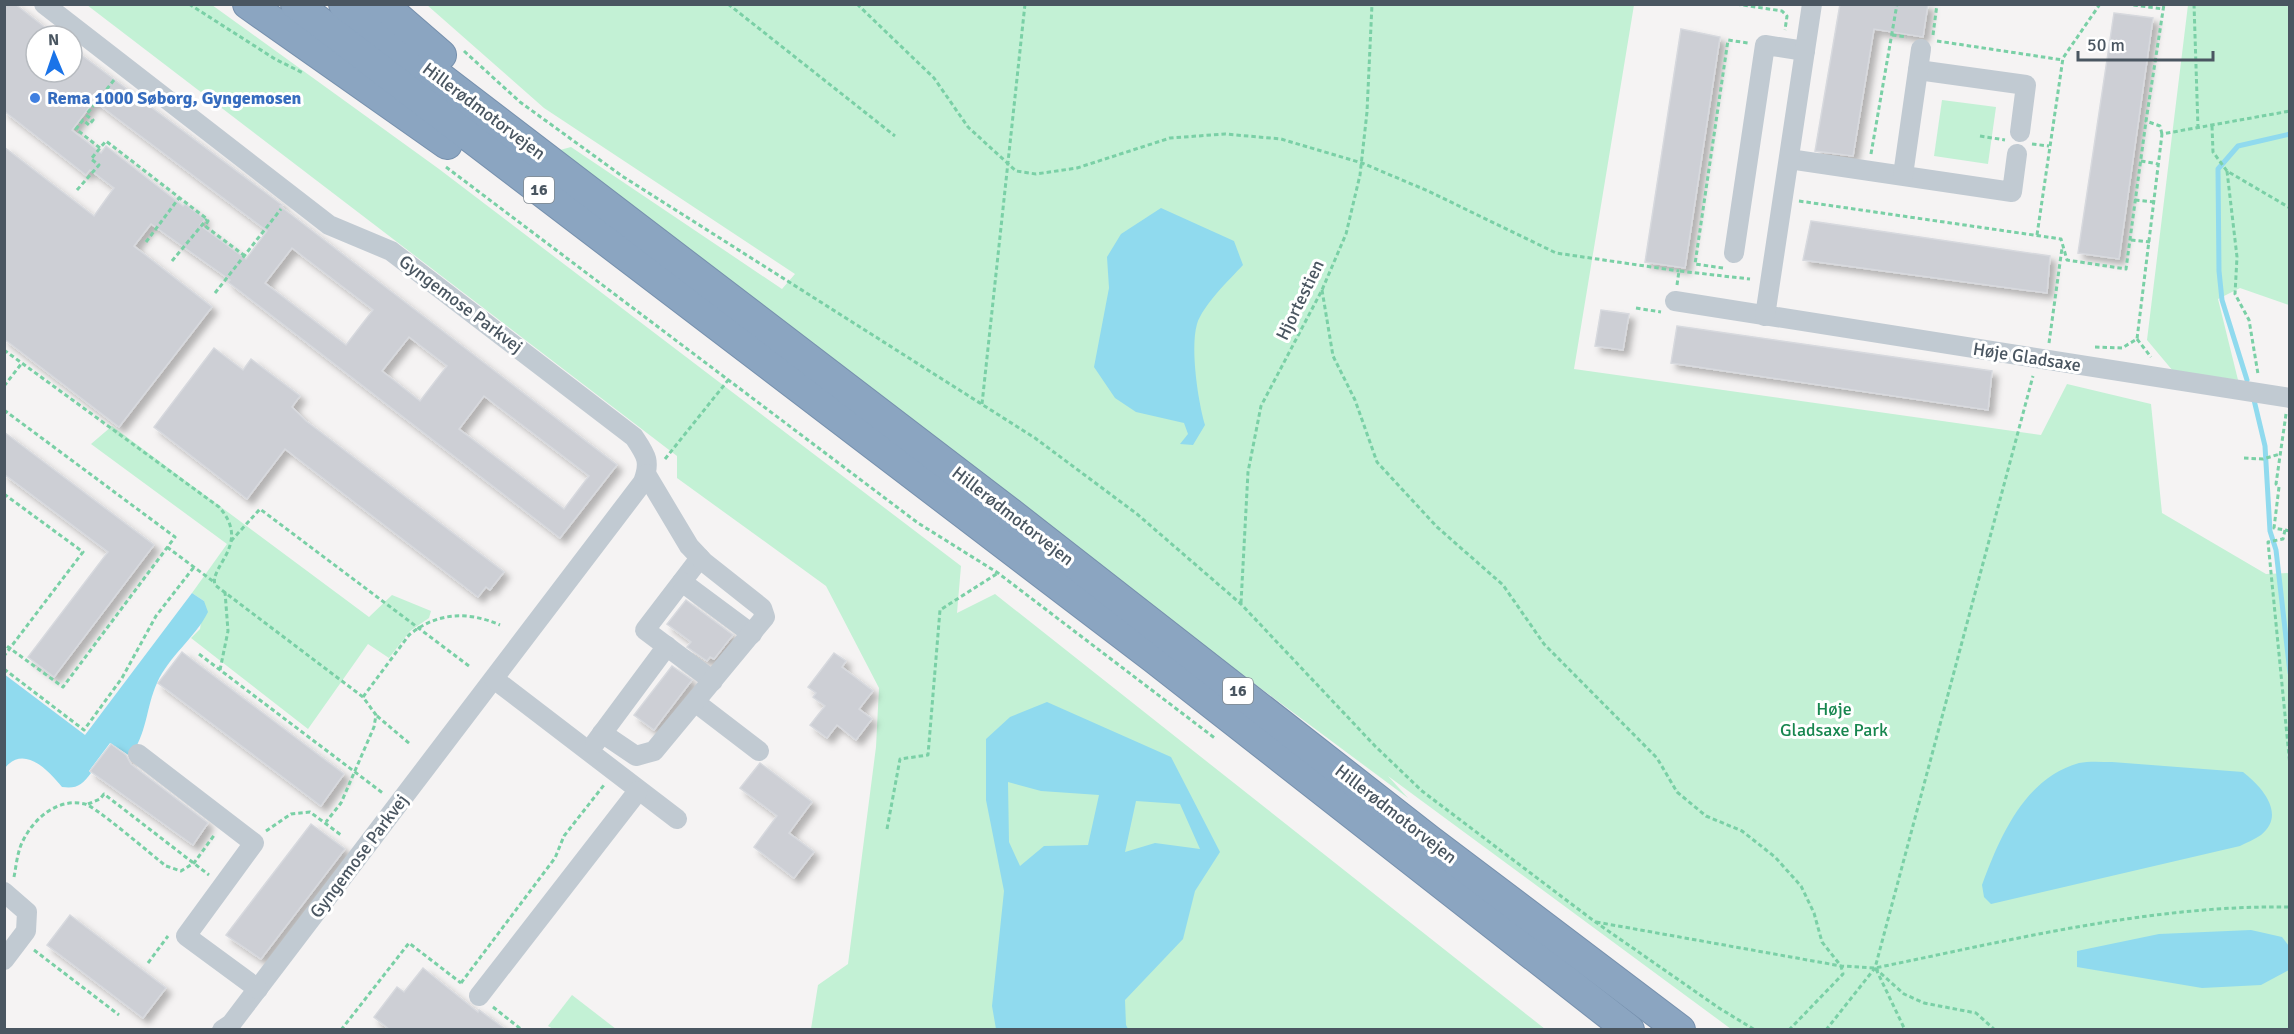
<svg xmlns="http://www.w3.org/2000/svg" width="2294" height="1034" viewBox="0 0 2294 1034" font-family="Signika,sans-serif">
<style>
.green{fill:#c3f1d5}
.water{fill:#90daee;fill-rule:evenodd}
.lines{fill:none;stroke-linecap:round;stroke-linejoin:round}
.stream{stroke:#90daee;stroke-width:5}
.building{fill:#cdcfd5;stroke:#d7d9de;stroke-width:1.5;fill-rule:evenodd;filter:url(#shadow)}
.highway-casing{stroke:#7690ad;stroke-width:32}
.path{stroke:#7ad0a6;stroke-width:3;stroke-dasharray:4.5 3;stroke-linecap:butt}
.minor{stroke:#c1cad2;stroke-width:20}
.highway{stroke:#8ba5c1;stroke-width:30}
.shop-dot{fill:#3f7fe0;stroke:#fff;stroke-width:2}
.labels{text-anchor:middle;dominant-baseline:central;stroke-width:6;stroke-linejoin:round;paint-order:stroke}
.shield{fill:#fff;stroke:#808990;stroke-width:1.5}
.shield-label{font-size:16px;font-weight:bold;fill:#4a5661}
.shop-label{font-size:18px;font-weight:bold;fill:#366cbe;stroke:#fff;text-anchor:start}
.street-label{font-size:18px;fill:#4a5661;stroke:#fff}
.park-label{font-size:18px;fill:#17864f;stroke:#fff}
</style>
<defs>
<filter id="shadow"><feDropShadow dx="5.5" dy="5.5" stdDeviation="3" flood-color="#0004"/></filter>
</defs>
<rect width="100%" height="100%" fill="#f5f3f3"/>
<g class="green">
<path d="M 87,5 L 212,5 L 439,169 L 961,566 L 957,613 L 995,594 L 1545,1029 L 811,1029 L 818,985 L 848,964 L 876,747 L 879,688 L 826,586 L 677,478 L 677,456 Z"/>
<path d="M 427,5 L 1634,5 L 1574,369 L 2041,435 L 2067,384 L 2151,404 L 2162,513 L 2266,574 L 2289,573 L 2289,1029 L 1731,1029 L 1388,776 L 1408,798 L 904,423 L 740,297 L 560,150 L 571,147 L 782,289 L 795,274 L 544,108 Z"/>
<path d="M 2188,5 L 2289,5 L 2289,305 L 2240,288 L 2218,299 L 2238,380 L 2173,371 L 2147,340 Z"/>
<path d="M 1942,100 L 1996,107 L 1988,164 L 1934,156 Z"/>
<path d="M 112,426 L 369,617 L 392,595 L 431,611 L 429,618 L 410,631 L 389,658 L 368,644 L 308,729 L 191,638 L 200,629 L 204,601 L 192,593 L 227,544 L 91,444 Z"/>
<path d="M 572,995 L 616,1029 L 553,1029 L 548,1026 Z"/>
</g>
<g class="water">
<path d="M 1161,208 L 1234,241 L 1243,265 C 1229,280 1203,305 1197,324 C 1190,348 1198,401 1205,425 L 1193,445 L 1180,444 L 1188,434 L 1184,423 L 1136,412 L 1115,398 L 1094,367 L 1109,288 L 1107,257 L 1121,234 Z"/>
<path d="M 192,593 L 204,601 L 208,612 C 195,638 169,656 157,683 C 146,707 147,735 130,756 L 110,743 L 89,771 L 91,773 C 82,785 77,789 62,787 C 49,771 24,744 5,768 L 4,674 L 85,735 Z"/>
<path d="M 1047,702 L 1171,757 L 1220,852 L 1195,891 L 1183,939 L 1125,1000 L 1126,1025 L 1128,1029 L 996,1029 L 992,1006 L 1004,891 L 986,800 L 986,739 L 1010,717 ZM 1008,782 L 1041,791 L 1099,795 L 1088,845 L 1044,846 L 1020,866 L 1009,842 ZM 1136,801 L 1180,804 L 1200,849 L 1155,843 L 1125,852 Z"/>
<path d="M 2112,762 L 2243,772 C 2261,786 2287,814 2261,835 C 2255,839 2246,843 2240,846 L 1991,904 L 1984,897 L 1982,885 C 2000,836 2025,778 2079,763 C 2089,761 2101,762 2112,762 Z"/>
<path d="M 2251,930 L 2282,937 L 2289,946 L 2289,970 L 2261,985 L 2202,988 L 2077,967 L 2077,951 L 2159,934 Z"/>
</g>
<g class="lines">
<g class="stream">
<path d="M 2247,380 L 2222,300 L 2219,271 L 2218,169 L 2238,146 L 2290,134"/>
<path d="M 2254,400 L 2265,446 L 2270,531 L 2276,550 L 2290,673"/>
</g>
</g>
<g class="building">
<path d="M 4,4 L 15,4 L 56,36 L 36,36 L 36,72 L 72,72 L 72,48 L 282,205 L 280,206 L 617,465 L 560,538 L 228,282 L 230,280 L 151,224 L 134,246 L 212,307 L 119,427 L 4,339 L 4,147 L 94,216 L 114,188 L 90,170 L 86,175 L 4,111 ZM 94,101 L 267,231 L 246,259 L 200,225 L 205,219 L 185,204 L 183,206 L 106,146 L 101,153 L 72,130 ZM 292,248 L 373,310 L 346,345 L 265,283 ZM 409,337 L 447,366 L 420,401 L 382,371 ZM 484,396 L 589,476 L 564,509 L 459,429 Z"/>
<path d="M 1840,4 L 1928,4 L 1923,37 L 1874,29 L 1853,156 L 1815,151 Z"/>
<path d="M 2114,13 L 2153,18 L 2119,259 L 2078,253 Z"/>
<path d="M 1681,29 L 1720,37 L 1685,268 L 1645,262 Z"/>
<path d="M 1811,221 L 2050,256 L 2047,293 L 1803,260 Z"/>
<path d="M 1601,310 L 1629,314 L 1623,350 L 1595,346 Z"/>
<path d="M 1677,326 L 1992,371 L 1988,410 L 1671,363 Z"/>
<path d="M 214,348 L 243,370 L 251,359 L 300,396 L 292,407 L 306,421 L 504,572 L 490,590 L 486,587 L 478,597 L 285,449 L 247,499 L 154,427 Z"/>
<path d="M 4,432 L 154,545 L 54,677 L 28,657 L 108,552 L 4,474 Z"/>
<path d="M 686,600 L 733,635 L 714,659 L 710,657 L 707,661 L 687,647 L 691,642 L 667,624 Z"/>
<path d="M 182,652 L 344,774 L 321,806 L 158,683 Z"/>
<path d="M 834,653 L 846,661 L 842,667 L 873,691 L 859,709 L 872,719 L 856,740 L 837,725 L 827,738 L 810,725 L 825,706 L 813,697 L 816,693 L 808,687 Z"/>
<path d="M 672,666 L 692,680 L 654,730 L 634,715 Z"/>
<path d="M 111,744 L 126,755 L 131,764 L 208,823 L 193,845 L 90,771 Z"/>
<path d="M 760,763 L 812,802 L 789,833 L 814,852 L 794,878 L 754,847 L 777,816 L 740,788 Z"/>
<path d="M 311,824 L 345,849 L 261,959 L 226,935 Z"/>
<path d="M 70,915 L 166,988 L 143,1018 L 47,945 Z"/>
<path d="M 423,968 L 478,1012 L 479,1010 L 505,1029 L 389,1029 L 374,1017 L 397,987 L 404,992 Z"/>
</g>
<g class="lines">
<defs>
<g id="highway">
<path d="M 248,4 L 447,144"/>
<path d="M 296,4 L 1154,658 L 1629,1030"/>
<path d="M 344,4 L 1010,513 L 1429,840 L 1680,1030"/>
<path d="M 382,4 L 441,55"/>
</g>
</defs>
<use href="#highway" class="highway-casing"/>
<g class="path">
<path d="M 189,4 L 275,59 L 303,73"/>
<path d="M 728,4 L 895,136"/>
<path d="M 857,4 L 934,78 L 968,127 L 1016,171 L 1036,174 L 1077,168 L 1170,138 L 1225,134 L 1281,139 L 1362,163 L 1428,191 L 1556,253 L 1679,271"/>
<path d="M 1736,4 L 1782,11 L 1787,16 L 1785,30"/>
<path d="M 2126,4 L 2163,9"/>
<path d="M 2194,4 L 2198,128"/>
<path d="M 1892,35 L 1907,37"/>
<path d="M 1933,35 L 1937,4"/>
<path d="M 1937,41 L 2063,60"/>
<path d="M 464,51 L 520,102 L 622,176 L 1035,438 L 1137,514 L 1241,604 L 1375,746 L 1422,791 L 1594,921 L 1719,1008 L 1755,1030"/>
<path d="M 114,80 L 86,115 L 93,120 L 89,125 L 83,120 L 76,129 L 100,148 L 106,141 L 207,219 L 208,221 L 205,226 L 245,256"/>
<path d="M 2212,126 L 2213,152 L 2227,171 L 2290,208"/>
<path d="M 2162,134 L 2160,126 L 2146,121 L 2164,4"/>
<path d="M 1980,136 L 2005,140"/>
<path d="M 2032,144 L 2049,146"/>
<path d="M 1871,154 L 1897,4"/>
<path d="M 2141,161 L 2158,164"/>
<path d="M 446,167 L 918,523 L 998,573 L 1216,739"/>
<path d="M 2227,171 L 2237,257 L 2235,294 L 2249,320 L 2258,374"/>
<path d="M 77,190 L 99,165 L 91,159 L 100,148"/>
<path d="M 2135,200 L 2154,202"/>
<path d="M 1799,201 L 2061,239 L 2067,260 L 2126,269 L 2146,121"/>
<path d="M 2037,235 L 2063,58 L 2100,4"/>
<path d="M 2131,240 L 2150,242"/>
<path d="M 146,242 L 179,198"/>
<path d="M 172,261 L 207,219"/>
<path d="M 1723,268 L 1695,264 L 1728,40 L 1748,43"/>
<path d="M 1677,285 L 1679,271 L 1750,279"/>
<path d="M 1322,290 L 1333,356 L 1355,400 L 1377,462 L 1437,527 L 1503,585 L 1544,644 L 1657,758 L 1677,792 L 1706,816 L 1742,831 L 1775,857 L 1801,886 L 1814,913 L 1822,942 L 1841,966 L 1843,974 L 1789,1030"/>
<path d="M 215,293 L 281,209"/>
<path d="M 1636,308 L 1661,312"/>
<path d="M 2137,339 L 2151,357"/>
<path d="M 2049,343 L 2062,248"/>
<path d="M 2095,347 L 2122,348 L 2137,339 L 2162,134 L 2290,111"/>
<path d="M 4,350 L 219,507 C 252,544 209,566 215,585 L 363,697 L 376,715 L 374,727 L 341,803 L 326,822"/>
<path d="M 4,386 L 22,363"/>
<path d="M 982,404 L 1025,4"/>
<path d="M 4,410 L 175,537 L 63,687 L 4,644"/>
<path d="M 2286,414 L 2276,484 L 2279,487 L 2274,528 L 2290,531"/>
<path d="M 2244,458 L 2263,459 L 2280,454"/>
<path d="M 665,459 L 729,379"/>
<path d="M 4,494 L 83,552 L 4,656"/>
<path d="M 2285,530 L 2283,539 L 2268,542 L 2290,766"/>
<path d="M 231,541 L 260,509 L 469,666"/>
<path d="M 167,547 L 214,582"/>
<path d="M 1241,603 L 1248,472 L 1261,406 L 1322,290 L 1346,234 L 1360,175 L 1367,112 L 1372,4"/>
<path d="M 199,654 L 384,794"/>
<path d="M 4,669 L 84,730 L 122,678 L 156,616 L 194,567"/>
<path d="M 220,670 L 228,631 L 225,592"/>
<path d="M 363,697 L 409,635 C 437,612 468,611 500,625"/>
<path d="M 377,716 L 410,744"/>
<path d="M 88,804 L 100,799 L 104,794 L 209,875"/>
<path d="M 887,829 L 900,759 L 928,755 L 940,610 L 998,573"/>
<path d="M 266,831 L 291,814 L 310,812 L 341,835"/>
<path d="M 14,877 C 16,867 17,855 21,845 C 31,821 56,797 85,804 C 95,806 153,856 166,866 L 181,871 L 194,863 L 215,834"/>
<path d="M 1596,922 L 1841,966 L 1875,968 C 2012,940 2149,905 2290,907"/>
<path d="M 34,950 L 119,1015"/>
<path d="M 148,963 L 168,936"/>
<path d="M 1875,968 L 1904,994 L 1924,1003 L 1976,1013 L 1995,1030"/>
<path d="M 1876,969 L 1905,1030"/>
<path d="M 461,983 L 555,858 L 564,836 L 604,785"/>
<path d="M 493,1007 L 522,1030"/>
<path d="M 341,1030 L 409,943 L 461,983"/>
<path d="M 1826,1030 L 1875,968 L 2033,376"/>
</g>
<g class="minor">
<path d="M 44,4 L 329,225 L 391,251 L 634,437 C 646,455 651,461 643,482 L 231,1024 L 222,1030"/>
<path d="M 1918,70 L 2026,85 L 2020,132"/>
<path d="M 1789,159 L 2012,192 L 2017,154"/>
<path d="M 1903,175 L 1921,49"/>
<path d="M 1734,253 L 1765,45 L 1805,51"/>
<path d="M 1675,301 L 2290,398"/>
<path d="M 1765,316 L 1812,4"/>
<path d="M 700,558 L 645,630 L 713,681"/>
<path d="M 682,582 L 752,634"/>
<path d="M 494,679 L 677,819"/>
<path d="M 695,702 L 759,751"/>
<path d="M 602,733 L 636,756 L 654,751 L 765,617 L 762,608 L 704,562 L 689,546 L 646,474"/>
<path d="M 595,743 L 667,646"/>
<path d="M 138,754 L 254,843 L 186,936 L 258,989"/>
<path d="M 4,892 L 27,912 L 26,931 L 4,960"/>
<path d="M 479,996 L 638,791"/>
</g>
<use href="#highway" class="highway"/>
</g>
<circle class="shop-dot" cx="35" cy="98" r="6"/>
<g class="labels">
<g class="shield">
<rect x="524" y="177" width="30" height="26" rx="4.5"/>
<rect x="1223" y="678" width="30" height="26" rx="4.5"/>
</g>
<g class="shield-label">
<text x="539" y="190">16</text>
<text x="1238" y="691">16</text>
</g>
<g class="shop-label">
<text x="47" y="98">Rema 1000 Søborg, Gyngemosen</text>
</g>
<g class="street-label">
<text transform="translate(484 111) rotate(37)">Hillerødmotorvejen</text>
<text transform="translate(1300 300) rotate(-64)">Hjortestien</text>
<text transform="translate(461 304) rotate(37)">Gyngemose Parkvej</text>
<text transform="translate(2027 357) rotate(9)">Høje Gladsaxe</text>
<text transform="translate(1013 516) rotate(38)">Hillerødmotorvejen</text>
<text transform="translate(1396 814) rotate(38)">Hillerødmotorvejen</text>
<text transform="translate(359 856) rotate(-53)">Gyngemose Parkvej</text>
</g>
<g class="park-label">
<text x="1834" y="709">Høje<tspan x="1834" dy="21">Gladsaxe Park</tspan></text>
</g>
</g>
<rect width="2294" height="1034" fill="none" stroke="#4a5661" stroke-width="12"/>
<g transform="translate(54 54) rotate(358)"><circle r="28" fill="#ffffff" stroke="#b7bbc0" stroke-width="1.5"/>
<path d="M0-4.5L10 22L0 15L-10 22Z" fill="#1a73e8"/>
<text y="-9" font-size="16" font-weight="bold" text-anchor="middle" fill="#4a5661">N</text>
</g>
<path d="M2078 51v9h135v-9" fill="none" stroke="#4a5661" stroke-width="3"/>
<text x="2087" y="51" font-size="18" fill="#4a5661" stroke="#ffffff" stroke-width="4.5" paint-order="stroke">50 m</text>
</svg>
